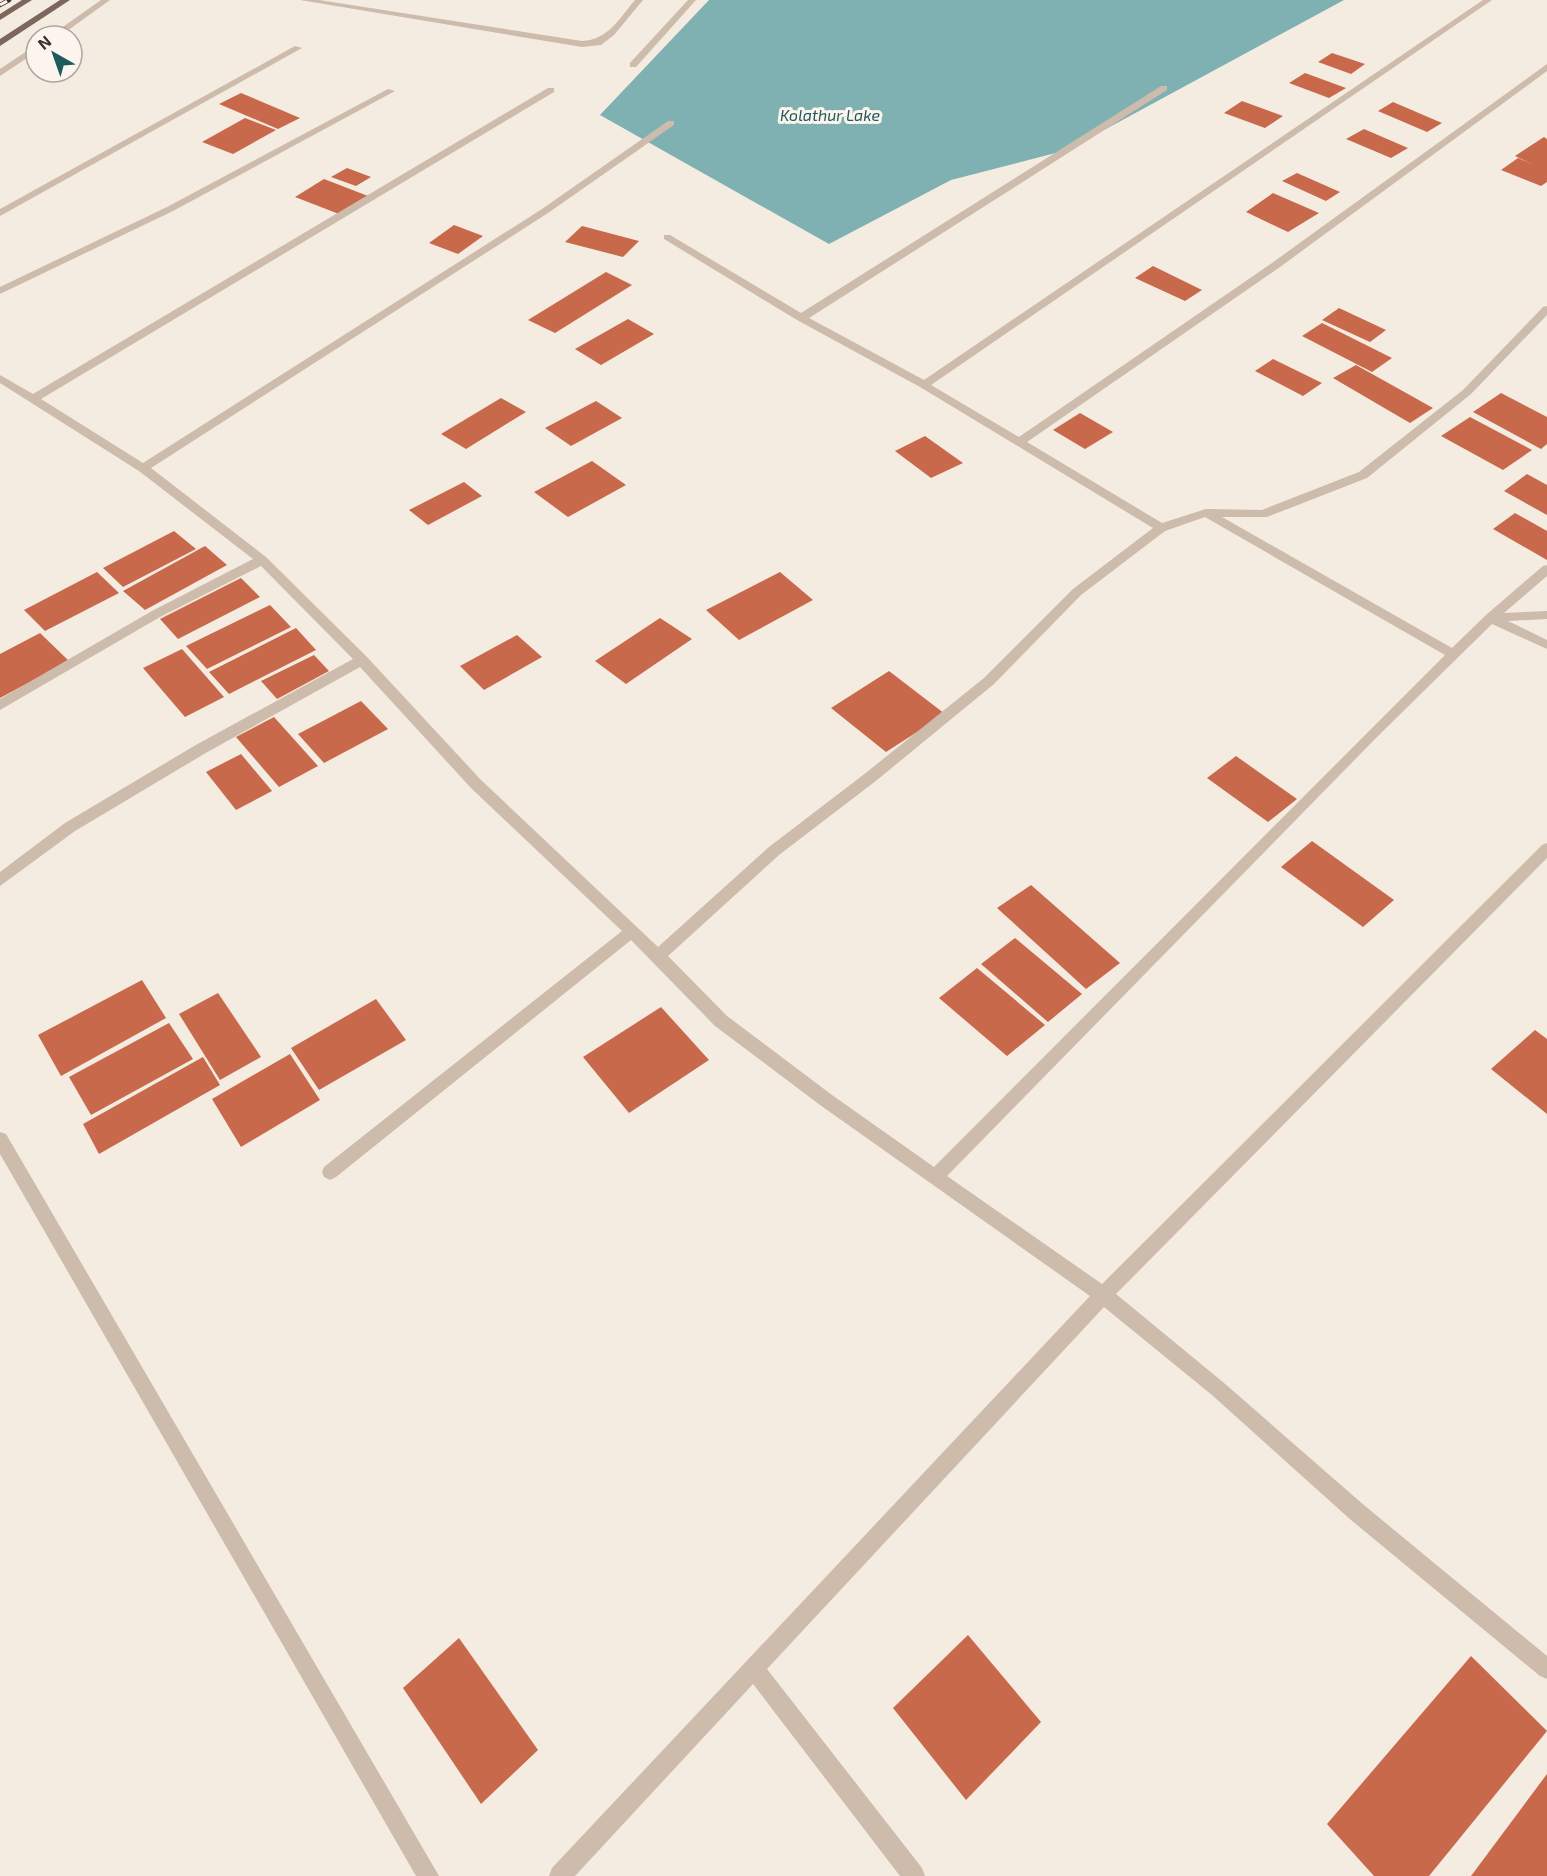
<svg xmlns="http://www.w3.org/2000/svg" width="1547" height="1876" viewBox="0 0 1547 1876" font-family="'Exo 2',sans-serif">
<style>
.water{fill:#7fb0b2}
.building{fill:#c8694b}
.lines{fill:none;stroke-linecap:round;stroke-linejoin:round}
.minor{fill:#cdbbac;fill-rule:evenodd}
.major{fill:#7d675c;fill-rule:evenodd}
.rail-casing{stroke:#3b302b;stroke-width:4.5}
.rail{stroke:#fbf5ee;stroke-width:3;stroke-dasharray:8;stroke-linecap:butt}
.labels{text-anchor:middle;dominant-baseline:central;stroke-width:6;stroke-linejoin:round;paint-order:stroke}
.far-water-label{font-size:16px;font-style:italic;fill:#1f5a5e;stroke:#fbf5ee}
</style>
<rect width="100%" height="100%" fill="#f4ebe1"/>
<path class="water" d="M 709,0 L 1344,0 L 1067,150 L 951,180 L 829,244 L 600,115 Z"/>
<g class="building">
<path d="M 1332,53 L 1365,64 L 1351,74 L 1318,62 Z"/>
<path d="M 1305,73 L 1346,88 L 1329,98 L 1289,83 Z"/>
<path d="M 241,93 L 300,118 L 278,129 L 219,104 Z"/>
<path d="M 1242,101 L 1283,116 L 1265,128 L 1224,113 Z"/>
<path d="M 1393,102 L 1442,123 L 1427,132 L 1378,111 Z"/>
<path d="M 245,118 L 276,130 L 233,154 L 202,142 Z"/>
<path d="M 1364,129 L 1408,148 L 1391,158 L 1346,139 Z"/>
<path d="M 1544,137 L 1547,139 L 1547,182 L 1541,186 L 1501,170 L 1518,158 L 1532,164 L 1515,156 Z"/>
<path d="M 347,168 L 371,177 L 356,186 L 331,177 Z"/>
<path d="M 1297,173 L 1340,192 L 1326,201 L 1282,181 Z"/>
<path d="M 324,179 L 368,196 L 339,214 L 295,197 Z"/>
<path d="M 1273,193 L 1319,213 L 1288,232 L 1246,212 Z"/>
<path d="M 454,225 L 483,236 L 458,254 L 429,243 Z"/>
<path d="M 582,226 L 639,241 L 623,257 L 565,242 Z"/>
<path d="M 1153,266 L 1202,290 L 1185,301 L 1135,278 Z"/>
<path d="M 606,272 L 632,285 L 555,333 L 528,320 Z"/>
<path d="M 1339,308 L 1386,330 L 1370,342 L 1322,320 Z"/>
<path d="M 628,319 L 654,334 L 601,365 L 575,349 Z"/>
<path d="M 1322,323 L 1392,358 L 1372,372 L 1302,336 Z"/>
<path d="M 1273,359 L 1322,383 L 1303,396 L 1255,371 Z"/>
<path d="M 1356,365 L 1433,408 L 1410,423 L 1333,378 Z"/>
<path d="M 1501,393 L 1547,417 L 1547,444 L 1541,449 L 1473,412 Z"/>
<path d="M 501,398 L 526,412 L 466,449 L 441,434 Z"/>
<path d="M 596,401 L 622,418 L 571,446 L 545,428 Z"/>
<path d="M 1080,413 L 1113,432 L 1085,449 L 1053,430 Z"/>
<path d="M 1470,417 L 1532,450 L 1503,470 L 1441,436 Z"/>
<path d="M 925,436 L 963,463 L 931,478 L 895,451 Z"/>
<path d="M 592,461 L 626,485 L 568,517 L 534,492 Z"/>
<path d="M 1527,474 L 1547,485 L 1547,515 L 1504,491 Z"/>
<path d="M 464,482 L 482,496 L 428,525 L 409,510 Z"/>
<path d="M 1515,513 L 1547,531 L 1547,560 L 1493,529 Z"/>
<path d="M 174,531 L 196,549 L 123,587 L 103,568 Z"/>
<path d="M 205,546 L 227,565 L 145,610 L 123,591 Z"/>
<path d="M 97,572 L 119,593 L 45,631 L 24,610 Z"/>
<path d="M 780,572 L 813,600 L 739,640 L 706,610 Z"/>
<path d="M 241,578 L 260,597 L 178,639 L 160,619 Z"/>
<path d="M 270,605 L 291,627 L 207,669 L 186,646 Z"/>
<path d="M 660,618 L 692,639 L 626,684 L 595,661 Z"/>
<path d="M 296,628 L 316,650 L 229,694 L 209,672 Z"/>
<path d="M 40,633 L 69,661 L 0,698 L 0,654 Z"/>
<path d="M 517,635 L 542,657 L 484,690 L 460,666 Z"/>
<path d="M 182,649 L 224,697 L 185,717 L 143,668 Z"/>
<path d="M 314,655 L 329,671 L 277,699 L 261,681 Z"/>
<path d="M 889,671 L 945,714 L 886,752 L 831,708 Z"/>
<path d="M 361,701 L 388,729 L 324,763 L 298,734 Z"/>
<path d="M 274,717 L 318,766 L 279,787 L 236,737 Z"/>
<path d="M 241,754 L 272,791 L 236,810 L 206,772 Z"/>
<path d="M 1236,756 L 1297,799 L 1268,822 L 1207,778 Z"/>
<path d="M 1312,841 L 1394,900 L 1363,927 L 1281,867 Z"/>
<path d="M 1031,885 L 1120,963 L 1086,989 L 997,908 Z"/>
<path d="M 1015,938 L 1082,994 L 1048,1022 L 981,964 Z"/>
<path d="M 977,968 L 1045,1025 L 1007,1056 L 939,998 Z"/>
<path d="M 142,980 L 166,1018 L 61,1076 L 38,1035 Z"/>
<path d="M 218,993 L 261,1057 L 220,1080 L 179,1014 Z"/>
<path d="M 376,999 L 406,1040 L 319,1090 L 291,1048 Z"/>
<path d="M 661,1007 L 709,1060 L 629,1113 L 583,1057 Z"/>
<path d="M 169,1023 L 193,1059 L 91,1115 L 69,1077 Z"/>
<path d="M 1535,1030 L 1547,1039 L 1547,1114 L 1491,1069 Z"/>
<path d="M 290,1054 L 320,1100 L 241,1147 L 212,1099 Z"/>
<path d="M 203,1057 L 220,1085 L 99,1154 L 83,1124 Z"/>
<path d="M 968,1635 L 1041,1722 L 966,1800 L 893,1708 Z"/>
<path d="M 459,1638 L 538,1750 L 481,1804 L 403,1688 Z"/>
<path d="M 1471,1656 L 1547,1731 L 1429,1876 L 1374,1876 L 1327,1824 Z"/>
<path d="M 1547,1774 L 1547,1876 L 1471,1876 Z"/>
</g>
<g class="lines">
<g class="minor">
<path d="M 101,0 L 110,0 L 60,36 L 50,36 Z"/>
<path d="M 300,0 L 319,0 L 582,41 C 608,40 619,19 635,0 L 643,0 L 614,35 L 601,45 L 582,47 Z"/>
<path d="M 688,0 L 696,0 L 636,67 L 630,67 L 630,63 Z"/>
<path d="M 1483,0 L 1492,0 L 931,385 L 1019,437 L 1272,263 L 1547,64 L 1547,71 L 1280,267 L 1027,442 L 1162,523 L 1206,509 L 1262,510 L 1359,472 L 1463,390 L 1543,307 L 1547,306 L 1547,315 L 1471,394 L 1367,478 L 1267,517 L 1222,517 L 1452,648 L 1486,615 L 1543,566 L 1547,565 L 1547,576 L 1504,613 L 1547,611 L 1547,619 L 1508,621 L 1547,640 L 1547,649 L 1492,624 L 1377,737 L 947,1176 L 1102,1284 L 1542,845 L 1547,843 L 1547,858 L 1116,1294 L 1224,1383 L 1365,1506 L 1547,1656 L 1547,1679 L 1540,1676 L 1351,1520 L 1212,1395 L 1104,1307 L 767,1669 L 922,1868 L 925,1876 L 900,1876 L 753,1684 L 575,1876 L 549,1876 L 552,1868 L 1090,1296 L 820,1105 L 715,1026 L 631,940 L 336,1177 L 330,1180 L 324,1177 L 322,1172 L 324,1167 L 622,931 L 471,788 L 360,667 L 204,754 L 75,831 L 0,886 L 0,872 L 65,823 L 194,746 L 353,659 L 261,566 L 160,617 L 0,710 L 0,699 L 152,611 L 253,559 L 139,471 L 0,383 L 0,375 L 33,394 L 548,88 L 554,88 L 554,92 L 41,399 L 143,463 L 542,209 L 668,121 L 674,121 L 674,125 L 548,213 L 151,468 L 266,557 L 367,657 L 481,780 L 658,947 L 769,847 L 867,772 L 984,678 L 1073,589 L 1153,528 L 920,387 L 797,320 L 664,239 L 664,235 L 670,235 L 801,313 L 1161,86 L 1167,86 L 1167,90 L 809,318 L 924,380 ZM 1205,517 L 1445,655 L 934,1167 L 832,1095 L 727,1016 L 668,956 L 779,855 L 877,780 L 994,684 L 1081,595 L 1165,531 Z"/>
<path d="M 36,45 L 36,52 L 0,76 L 0,69 Z"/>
<path d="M 295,46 L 302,48 L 0,216 L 0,209 Z"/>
<path d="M 388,89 L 395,91 L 173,211 L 0,294 L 0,287 L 167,207 Z"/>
<path d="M 0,1132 L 6,1134 L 439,1876 L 416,1876 L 0,1154 Z"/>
</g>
<g class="major">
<path d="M 22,0 L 32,0 L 0,20 L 0,14 Z"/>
<path d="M 60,0 L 70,0 L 0,46 L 0,39 Z"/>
</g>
<defs>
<path id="rail" d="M 0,5 L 9,0"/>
</defs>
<use href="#rail" class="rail-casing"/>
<use href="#rail" class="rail"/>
</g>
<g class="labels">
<g class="far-water-label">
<text x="830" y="114">Kolathur Lake</text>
</g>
</g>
<g transform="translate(54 54) rotate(320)"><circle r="28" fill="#fbf5ee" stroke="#aea6a0" stroke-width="1.5"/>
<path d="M0-4.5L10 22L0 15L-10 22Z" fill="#1f5a5e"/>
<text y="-9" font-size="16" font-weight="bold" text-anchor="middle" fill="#3b302b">N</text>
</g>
</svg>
